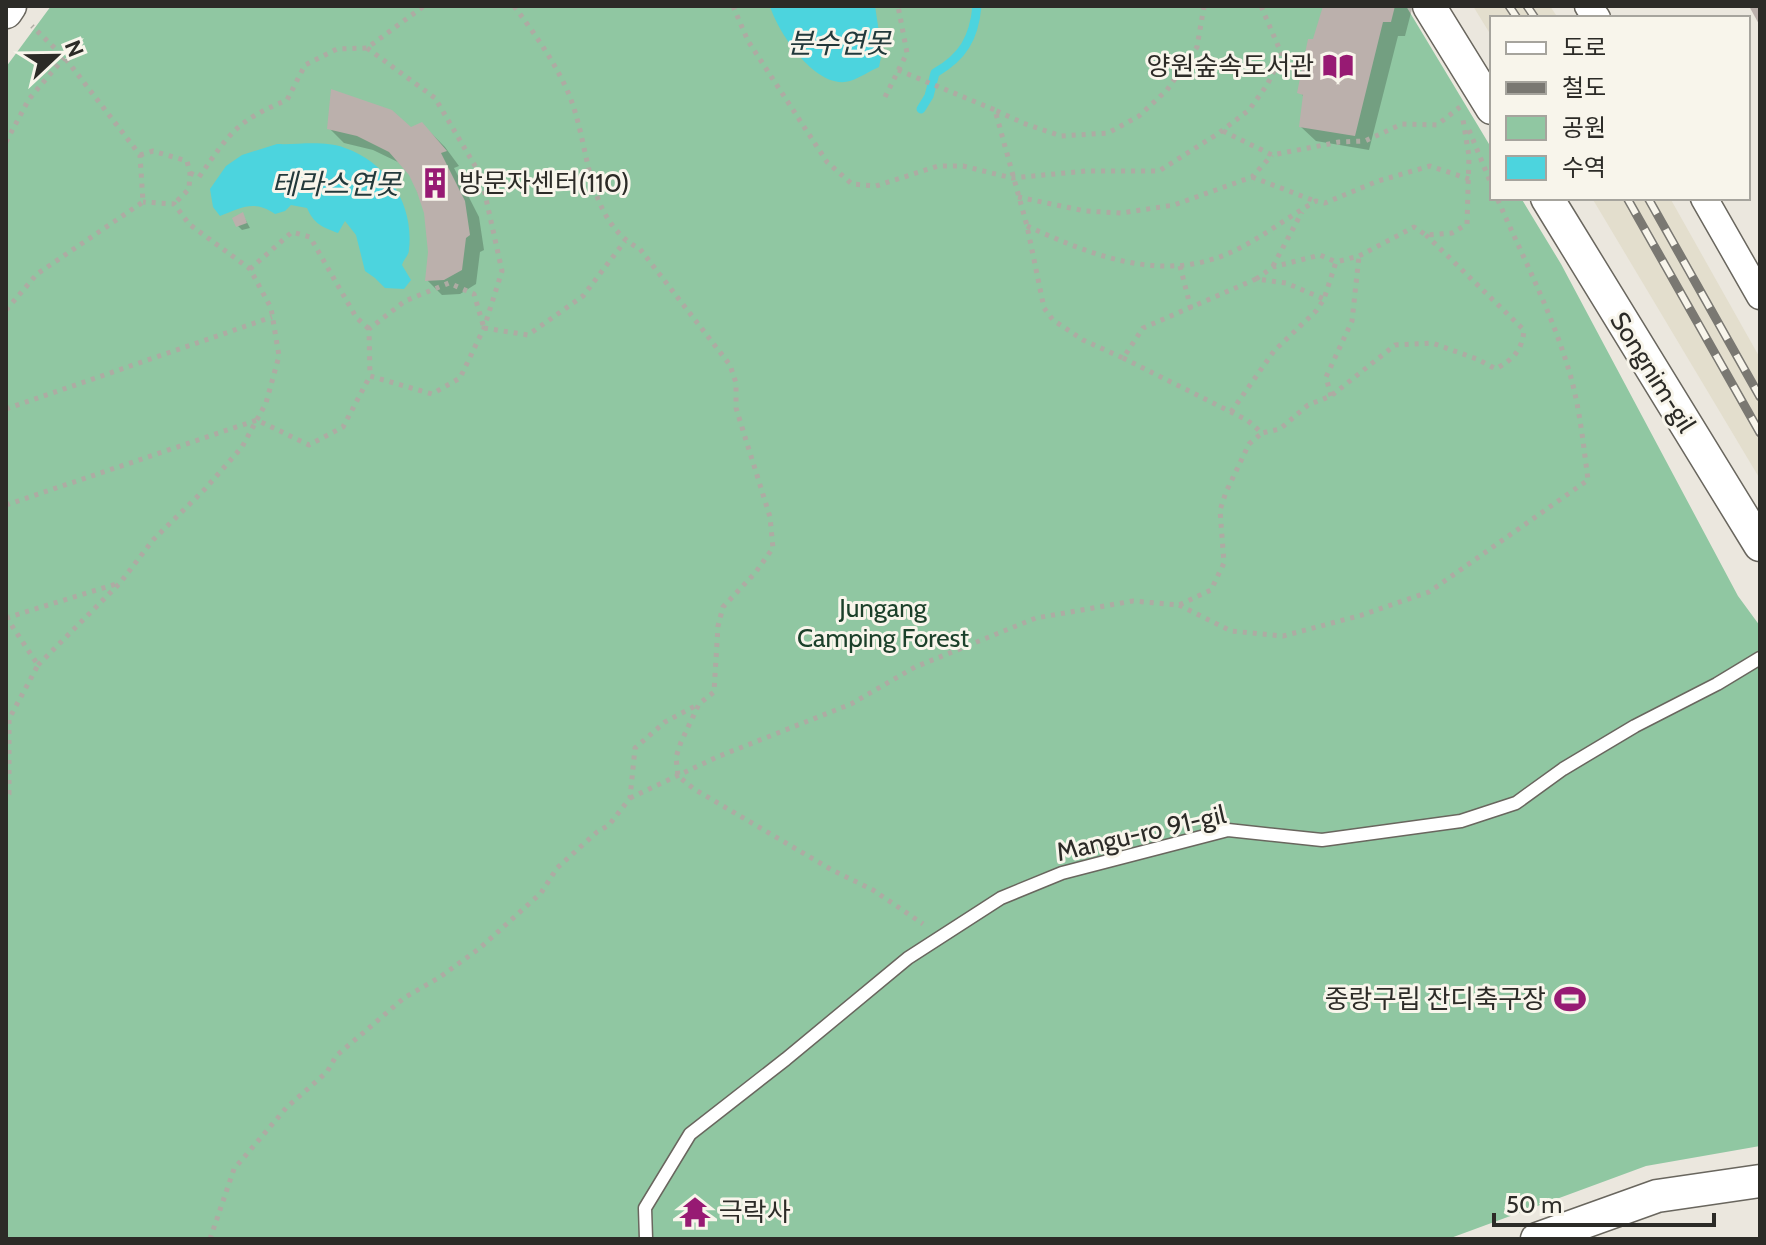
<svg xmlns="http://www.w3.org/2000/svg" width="1766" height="1245" viewBox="0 0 1766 1245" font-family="Cabin,'Noto Sans KR',sans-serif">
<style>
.built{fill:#e3decd}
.green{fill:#90c7a2}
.water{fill:#4cd4de}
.shadow{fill:#0003}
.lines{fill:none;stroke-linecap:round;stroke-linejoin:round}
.stream{stroke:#4cd4de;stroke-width:9}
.building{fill:#bbb0ac}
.service-casing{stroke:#69665e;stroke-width:15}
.minor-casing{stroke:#69665e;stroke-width:29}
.tertiary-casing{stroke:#69665e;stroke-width:35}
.path{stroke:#aeaba3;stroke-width:5;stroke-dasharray:4 6;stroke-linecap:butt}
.service{stroke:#fff;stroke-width:12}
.minor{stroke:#fff;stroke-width:26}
.tertiary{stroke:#fff;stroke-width:32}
.rail-casing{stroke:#7a7872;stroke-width:9}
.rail{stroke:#f8f5eb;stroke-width:6;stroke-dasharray:18;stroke-linecap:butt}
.labels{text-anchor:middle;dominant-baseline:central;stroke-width:6;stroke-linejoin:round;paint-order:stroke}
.poi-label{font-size:26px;fill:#2c2b27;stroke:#f8f5eb;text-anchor:end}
.street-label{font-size:26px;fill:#2c2b27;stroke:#f8f5eb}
.park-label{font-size:26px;fill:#1b402a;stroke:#f8f5eb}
.water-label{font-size:28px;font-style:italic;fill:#22393b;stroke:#f8f5eb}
</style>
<rect width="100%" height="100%" fill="#ebe7de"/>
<g class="built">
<path d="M 1473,6 L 1550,6 L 1558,18 L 1492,18 L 1492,37 Z"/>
<path d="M 1592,198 L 1670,198 L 1760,358 L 1760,479 Z"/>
</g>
<path class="green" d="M 51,6 L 1406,6 L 1492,149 L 1492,198 L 1521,198 L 1561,264 L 1738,596 L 1760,626 L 1760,1146 L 1646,1166 L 1448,1239 L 6,1239 L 6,67 Z"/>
<g class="water">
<path d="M 770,6 L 875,6 L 882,52 L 879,67 C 869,71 860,78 850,81 C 817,91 778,33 770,6 Z"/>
<path d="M 277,144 C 299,145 323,140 345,148 C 388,163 414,205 409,249 C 409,256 404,258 402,265 L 411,280 L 404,289 L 385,288 L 375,278 L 365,271 L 356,235 L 345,221 L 338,233 C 322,227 314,224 307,208 L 291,205 L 285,211 L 275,214 C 254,200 243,207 220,216 L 213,207 L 210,189 L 226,166 L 242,155 Z"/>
</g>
<g class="shadow">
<path d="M 1325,6 L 1409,6 L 1412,9 L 1405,36 L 1398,36 L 1369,150 L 1316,141 L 1301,127 L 1304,97 L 1300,92 Z"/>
<path d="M 329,128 L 429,131 L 445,147 L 459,166 L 454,168 L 479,217 L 484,250 L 480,252 L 476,284 L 460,294 L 442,295 L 427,280 L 430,252 L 426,213 L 410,174 L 402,164 L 373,150 L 344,143 Z"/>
<path d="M 243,215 L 250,228 L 242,230 L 238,226 Z"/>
</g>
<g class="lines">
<path class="stream" d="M 921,109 L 929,96 L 935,73 C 963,57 974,38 977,6"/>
</g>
<g class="building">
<path d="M 1323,6 L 1395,6 L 1391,22 L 1383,22 L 1355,136 L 1299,127 L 1303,95 L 1297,93 L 1308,39 L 1313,39 Z"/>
<path d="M 1749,6 L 1760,6 L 1760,26 Z"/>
<path d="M 331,89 L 392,110 L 411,127 L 422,122 L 447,151 L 441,153 L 465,201 L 470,235 L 466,238 L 462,270 L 444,280 L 425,281 L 428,252 L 424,213 L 417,192 L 409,175 L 389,152 L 357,136 L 327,129 Z"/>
<path d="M 243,212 L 247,223 L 236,227 L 232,218 Z"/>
</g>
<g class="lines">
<defs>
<path id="service" d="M 646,1239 L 645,1208 L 690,1134 L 786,1059 L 908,958 L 1001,898 L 1062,873 L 1228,830 L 1322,840 L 1461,821 L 1516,803 L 1563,769 L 1635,726 L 1717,684 L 1760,658"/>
<g id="minor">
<path d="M 1588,6 L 1597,18"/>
<path d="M 1704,198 L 1760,296"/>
</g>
<g id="tertiary">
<path d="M 1429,6 L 1492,108"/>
<path d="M 6,12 L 10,6"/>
<path d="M 1547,198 L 1760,545"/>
<path d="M 1537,1239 L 1657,1196 L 1760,1181"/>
</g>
</defs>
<use href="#service" class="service-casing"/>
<use href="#minor" class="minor-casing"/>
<use href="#tertiary" class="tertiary-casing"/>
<g class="path">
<path d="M 514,6 C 534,33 553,59 567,90 C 591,142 583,219 640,249 L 730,365 L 736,383 L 736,408 L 770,517 L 773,548 L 755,573 L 723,607 L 718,626 L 714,692 L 699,704 L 681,742 L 676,757 L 678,776 L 694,789 L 832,870 L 873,890 L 923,924"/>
<path d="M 733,6 L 748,41 L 827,162 L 852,184 L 876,186 L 938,166 L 963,166 L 1012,178 L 1086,171 L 1159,171 L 1219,133 L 1249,110 L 1267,85 L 1282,55 L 1261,6"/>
<path d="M 1204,6 L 1197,47 L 1167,90 L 1139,116 L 1108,133 L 1061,136 L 1023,123 L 995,110 L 1027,226 L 1044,308 L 1053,320 L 1083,340 L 1123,358 L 1143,328 L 1256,279 L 1286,283 L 1324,299"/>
<path d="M 367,48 L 435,98 L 481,176 L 502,271 L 484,328 L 460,378 L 432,394 L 370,376 L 369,329 L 405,301 L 449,283 L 474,294 L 484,328"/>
<path d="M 898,70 L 995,110"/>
<path d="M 885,97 L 907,53 L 898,6"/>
<path d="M 1469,130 L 1492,186"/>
<path d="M 1223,131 L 1272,155 L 1339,142 L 1365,141 L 1402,124 L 1437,125 L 1460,107"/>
<path d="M 6,142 L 29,99 L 64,58"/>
<path d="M 140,155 L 153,151 L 187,161 L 190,173 L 189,189 L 174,204"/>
<path d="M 190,173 L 199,177 C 230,133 236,121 287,100 L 305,65 L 337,49 L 367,48 L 424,6"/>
<path d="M 1252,177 L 1315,201"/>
<path d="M 1018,197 L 1085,211 L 1121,213 L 1174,205 L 1252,177 L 1272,155"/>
<path d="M 1027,226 C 1089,254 1159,283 1227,254 C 1258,241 1286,218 1316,201 L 1325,203 L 1378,181 L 1430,166 L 1469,179"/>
<path d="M 1180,266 L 1191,309"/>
<path d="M 1273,266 L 1302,212"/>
<path d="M 250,269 L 292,232 L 310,237 L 356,317 L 369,329"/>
<path d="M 1256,279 L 1273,267 L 1320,255 L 1336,262"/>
<path d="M 6,310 L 37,274 L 143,202 L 140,155 L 65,58 L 32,26"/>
<path d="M 484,328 L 528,335 L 583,296 L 625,241"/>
<path d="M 1123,358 L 1247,420 L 1262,433 L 1280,429 L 1308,405 L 1331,396 L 1395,345 L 1432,343 L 1477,359 L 1496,369 C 1513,359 1522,351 1524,330 L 1426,235"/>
<path d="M 1331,396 L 1326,377 L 1352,321 L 1359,256"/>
<path d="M 6,409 L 272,317"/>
<path d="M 1231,412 L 1274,351 L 1316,311 L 1324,299 L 1336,262 L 1359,256 L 1414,227 L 1426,235 L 1452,233 L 1467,224 L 1469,156 L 1463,120"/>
<path d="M 6,505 L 257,420 L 309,445 L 343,427 L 370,376"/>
<path d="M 1179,605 L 1231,631 L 1283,636 L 1362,615 L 1429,592 L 1588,480 C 1583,441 1579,401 1567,364 C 1549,307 1521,253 1497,198"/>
<path d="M 6,617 L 38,665 L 9,719 L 9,794 L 6,800"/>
<path d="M 6,618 L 116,584"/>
<path d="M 38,665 L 120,583 L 153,540 L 205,489 L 242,447 L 266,403 L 279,356 L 271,308 L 250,269 L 189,224 L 174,204 L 143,202"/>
<path d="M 630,798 L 717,757 L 851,704 L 915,667 L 1036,618 L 1133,601 L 1179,605 L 1211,590 L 1224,563 L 1220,510 L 1226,492 L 1249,444 L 1262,433"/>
<path d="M 210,1239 L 234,1169 L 287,1107 L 327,1072 L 336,1056 L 404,998 L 440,977 L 480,948 L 541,893 L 557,868 L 597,832 L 609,825 L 630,798 L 635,748 L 665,722 L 697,705"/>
</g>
<use href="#service" class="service"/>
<use href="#minor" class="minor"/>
<use href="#tertiary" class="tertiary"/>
<defs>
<g id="rail">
<path d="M 1509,6 L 1517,18"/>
<path d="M 1527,6 L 1535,18"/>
<path d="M 1627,198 L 1760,433"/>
<path d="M 1648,198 L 1760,397"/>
</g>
</defs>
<use href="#rail" class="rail-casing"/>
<use href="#rail" class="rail"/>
</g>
<defs>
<symbol id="library-bare" viewBox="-9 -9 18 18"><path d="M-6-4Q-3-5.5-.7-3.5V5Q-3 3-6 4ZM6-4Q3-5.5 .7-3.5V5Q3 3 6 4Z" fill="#971a73" stroke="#f8f5eb" stroke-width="2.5" paint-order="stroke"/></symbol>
<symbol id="building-bare" viewBox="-9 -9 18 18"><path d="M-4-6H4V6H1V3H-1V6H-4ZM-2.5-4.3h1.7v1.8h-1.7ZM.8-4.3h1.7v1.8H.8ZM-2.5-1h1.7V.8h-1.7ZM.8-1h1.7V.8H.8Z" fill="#971a73" stroke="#f8f5eb" stroke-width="2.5" paint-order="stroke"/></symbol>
<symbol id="stadium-bare" viewBox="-9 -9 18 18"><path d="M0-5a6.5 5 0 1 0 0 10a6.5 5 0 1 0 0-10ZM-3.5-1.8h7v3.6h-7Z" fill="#971a73" stroke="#f8f5eb" stroke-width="2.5" paint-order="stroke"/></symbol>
<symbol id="temple-bare" viewBox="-9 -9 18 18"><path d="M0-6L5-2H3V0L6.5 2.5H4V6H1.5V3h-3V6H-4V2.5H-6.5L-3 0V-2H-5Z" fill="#971a73" stroke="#f8f5eb" stroke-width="2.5" paint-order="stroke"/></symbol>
</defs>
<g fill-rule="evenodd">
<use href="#library-bare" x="1316" y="44" width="44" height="44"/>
<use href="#building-bare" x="413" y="161" width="44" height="44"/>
<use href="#stadium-bare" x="1548" y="977" width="44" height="44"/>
<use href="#temple-bare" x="673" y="1190" width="44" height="44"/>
</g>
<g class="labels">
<g class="poi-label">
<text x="1314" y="66">양원숲속도서관</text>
<text x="459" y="183" text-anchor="start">방문자센터(110)</text>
<text x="1546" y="999">중랑구립 잔디축구장</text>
<text x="719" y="1212" text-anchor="start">극락사</text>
</g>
<g class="street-label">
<text transform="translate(1653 372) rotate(58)">Songnim-gil</text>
<text transform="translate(1141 833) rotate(-13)">Mangu-ro 91-gil</text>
</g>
<g class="park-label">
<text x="883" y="608">Jungang<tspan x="883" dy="30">Camping Forest</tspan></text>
</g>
<g class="water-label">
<text x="839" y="43">분수연못</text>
<text x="336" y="184">테라스연못</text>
</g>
</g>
<rect width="1766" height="1245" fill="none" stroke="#2c2b27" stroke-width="16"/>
<rect x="1490" y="16" width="260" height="184" fill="#f8f5eb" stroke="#a6a49d" stroke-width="2"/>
<rect x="1506" y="42" width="40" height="12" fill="#ffffff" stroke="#a6a49d" stroke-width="2"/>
<text x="1562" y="56" font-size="24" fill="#2c2b27">도로</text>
<rect x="1506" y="82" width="40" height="12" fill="#7a7872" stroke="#a6a49d" stroke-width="2"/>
<text x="1562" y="96" font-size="24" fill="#2c2b27">철도</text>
<rect x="1506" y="116" width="40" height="24" fill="#90c7a2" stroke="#a6a49d" stroke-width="2"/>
<text x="1562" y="136" font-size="24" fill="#2c2b27">공원</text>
<rect x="1506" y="156" width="40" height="24" fill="#4cd4de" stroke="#a6a49d" stroke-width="2"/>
<text x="1562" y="176" font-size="24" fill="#2c2b27">수역</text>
<g transform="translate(56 56) rotate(68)" stroke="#f8f5eb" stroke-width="6" paint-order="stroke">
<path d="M0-6L14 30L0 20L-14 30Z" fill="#2c2b27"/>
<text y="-12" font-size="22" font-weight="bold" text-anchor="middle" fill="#2c2b27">N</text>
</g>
<path d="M1494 1213v12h220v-12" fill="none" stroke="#2c2b27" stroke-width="4"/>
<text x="1506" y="1213" font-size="24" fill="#2c2b27" stroke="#f8f5eb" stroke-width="6" paint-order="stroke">50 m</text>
</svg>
